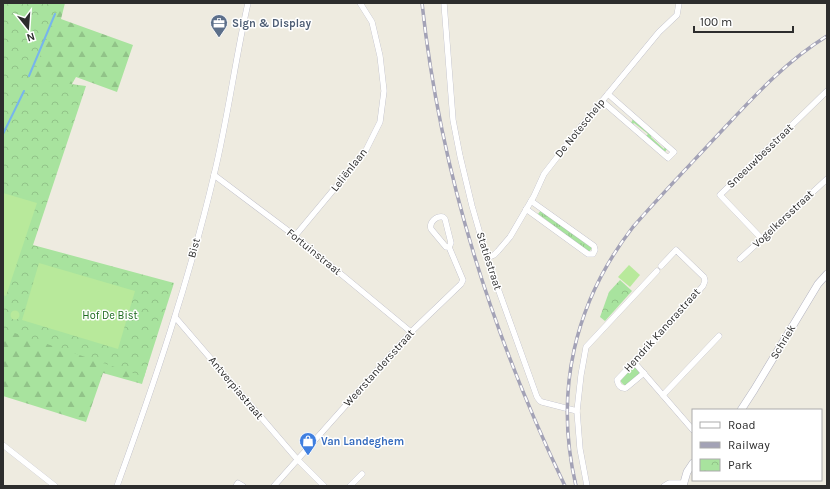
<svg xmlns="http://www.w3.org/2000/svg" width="830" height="489" viewBox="0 0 830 489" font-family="Karla,sans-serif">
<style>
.grass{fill:url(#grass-tufts)}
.forest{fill:url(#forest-firs)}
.park{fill:url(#park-crowns)}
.pitch{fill:#b8e99b}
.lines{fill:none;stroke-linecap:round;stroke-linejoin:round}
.stream{stroke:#77b5ec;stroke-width:2}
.minor-casing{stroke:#b3b3c0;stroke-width:6}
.tertiary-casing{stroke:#b3b3c0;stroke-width:8}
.minor{stroke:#fff;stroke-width:5.5}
.tertiary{stroke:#fff;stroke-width:7}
.rail-casing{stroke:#a3a2b6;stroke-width:3.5}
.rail{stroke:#fff;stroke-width:2;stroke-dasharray:6;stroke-linecap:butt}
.labels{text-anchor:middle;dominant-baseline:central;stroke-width:3;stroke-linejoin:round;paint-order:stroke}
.service-label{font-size:11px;font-weight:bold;fill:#4e5e75;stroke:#fff;text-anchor:start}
.street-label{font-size:11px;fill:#2d2d2d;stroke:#fff}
.park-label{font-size:11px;fill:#1d6a1d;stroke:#fff}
.shop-label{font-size:11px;font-weight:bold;fill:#366cbe;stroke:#fff;text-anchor:start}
</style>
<defs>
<pattern id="grass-tufts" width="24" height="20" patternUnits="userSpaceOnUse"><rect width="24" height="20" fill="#a8e39e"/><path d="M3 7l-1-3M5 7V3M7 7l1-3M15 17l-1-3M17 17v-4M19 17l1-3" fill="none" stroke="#91c388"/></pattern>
<pattern id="forest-firs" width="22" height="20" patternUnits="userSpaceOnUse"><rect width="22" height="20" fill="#a8e39e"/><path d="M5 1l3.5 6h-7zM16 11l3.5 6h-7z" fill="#91c388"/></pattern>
<pattern id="park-crowns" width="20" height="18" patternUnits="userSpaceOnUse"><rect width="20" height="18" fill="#a8e39e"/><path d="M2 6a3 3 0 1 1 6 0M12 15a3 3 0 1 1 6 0" fill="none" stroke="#91c388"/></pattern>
</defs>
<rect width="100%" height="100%" fill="#eeebe0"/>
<g class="grass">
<path d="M 633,119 L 652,135 L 651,137 L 664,149 L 665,147 L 667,149 L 665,152 L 646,136 L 648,134 L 634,123 L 633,124 L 631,123 Z"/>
<path d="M 541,210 L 592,248 L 589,252 L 538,214 Z"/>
<path d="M 632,368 L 636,368 L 639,372 L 639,374 L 625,386 L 621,382 L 621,380 Z"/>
</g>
<g class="forest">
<path d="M 6,3 L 65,3 L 61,19 L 133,45 L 117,92 L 76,77 L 61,103 L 16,82 Z"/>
<path d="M 3,300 L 148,364 L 142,384 L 103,373 L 86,422 L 3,396 Z"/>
</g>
<g class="park">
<path d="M 3,3 L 60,3 L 32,79 L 86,86 L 33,245 L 174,283 L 144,377 L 3,329 Z"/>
<path d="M 620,280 L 632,291 L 605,321 L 600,317 L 609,292 Z"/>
</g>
<g class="pitch">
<path d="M 3,193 L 37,203 L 6,296 L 3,295 Z"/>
<path d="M 39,263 L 135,291 L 118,349 L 22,320 Z"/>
<path d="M 629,265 L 640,275 L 630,287 L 618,277 Z"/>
<circle cx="15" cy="315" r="4.5"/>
</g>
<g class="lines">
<g class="stream">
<path d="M 29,76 L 55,14"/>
<path d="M 3,134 L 24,91"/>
</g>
<defs>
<g id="minor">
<path d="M 444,3 L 453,120 L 460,156 L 472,206 L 487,258 L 537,397 L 540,401 L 542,402 L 577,411"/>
<path d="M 602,101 L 668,158 L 674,152 L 608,94"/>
<path d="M 214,175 L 295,236 L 411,332"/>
<path d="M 526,209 L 588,254 L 593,254 L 595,250 L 594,246 L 531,201"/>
<path d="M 295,236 L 365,152 L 380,122 L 384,91 L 380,56 L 372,22 L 360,3"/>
<path d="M 762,239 L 720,195 L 827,91"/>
<path d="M 487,258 L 494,255 L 498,251 L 510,237 L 534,196 L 544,174 L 579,129 L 659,32 L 677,15 L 679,3"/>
<path d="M 740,259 L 827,179"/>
<path d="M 175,317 L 297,459 L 324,486"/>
<path d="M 634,362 L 693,430"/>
<path d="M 644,373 L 626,388 C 620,389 618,385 617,380 L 651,344 L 703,286 L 705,281 L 704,277 L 676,250 L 661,266"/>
<path d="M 663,395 L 719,336"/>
<path d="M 3,445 L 55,486"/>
<path d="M 117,486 C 154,384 189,281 214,175 C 228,118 235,60 248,3"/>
<path d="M 236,486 L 238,483 L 243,486"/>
<path d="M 274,486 L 411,332 L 461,284 L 463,280 L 449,247 L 451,243 L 445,219 L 443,217 C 436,216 429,222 431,229 L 446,247 L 449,247"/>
<path d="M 350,486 L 362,474"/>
<path d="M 587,486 L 580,449 L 577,411 L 581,375 L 586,347 L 657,271"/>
<path d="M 664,486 L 669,483 L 684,483"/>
</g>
<g id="tertiary">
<path d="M 741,410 L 754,390 L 818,284 L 827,274"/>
<path d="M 683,486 L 687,472 L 693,463"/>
</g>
</defs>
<use href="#minor" class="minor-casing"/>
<use href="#tertiary" class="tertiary-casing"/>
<use href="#minor" class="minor"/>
<use href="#tertiary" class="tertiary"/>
<defs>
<g id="rail">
<path d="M 422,3 C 440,171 492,334 565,486"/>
<path d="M 576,486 C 554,392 574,303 633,227 C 659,197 687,168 714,139 C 749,102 783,63 827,36"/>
</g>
</defs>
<use href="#rail" class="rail-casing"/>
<use href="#rail" class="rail"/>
</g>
<defs>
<symbol id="office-pin" viewBox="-11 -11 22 30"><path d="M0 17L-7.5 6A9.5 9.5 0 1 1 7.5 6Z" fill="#5c6f8a" stroke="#fff"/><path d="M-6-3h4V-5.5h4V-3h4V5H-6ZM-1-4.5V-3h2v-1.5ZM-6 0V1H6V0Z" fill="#fff"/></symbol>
<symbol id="shop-pin" viewBox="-11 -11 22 30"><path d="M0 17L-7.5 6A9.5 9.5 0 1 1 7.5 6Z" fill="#3f7fe0" stroke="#fff"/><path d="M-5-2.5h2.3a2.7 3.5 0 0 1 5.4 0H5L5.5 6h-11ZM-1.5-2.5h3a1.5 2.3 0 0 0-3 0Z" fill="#fff"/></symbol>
</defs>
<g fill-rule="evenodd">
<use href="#office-pin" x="209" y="13" width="20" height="27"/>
<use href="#shop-pin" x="298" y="431" width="20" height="27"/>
</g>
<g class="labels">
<g class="service-label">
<text x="232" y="23">Sign &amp; Display</text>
</g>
<g class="street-label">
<text transform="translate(580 128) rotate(-51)">De Noteschelp</text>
<text transform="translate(760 156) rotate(-44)">Sneeuwbesstraat</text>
<text transform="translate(349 170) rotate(-52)">Leliënlaan</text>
<text transform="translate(783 219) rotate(-43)">Vogelkersstraat</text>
<text transform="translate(194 248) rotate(-75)">Bist</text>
<text transform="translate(314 252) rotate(39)">Fortuinstraat</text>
<text transform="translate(489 261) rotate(72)">Statiestraat</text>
<text transform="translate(662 330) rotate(-48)">Hendrik Kanorastraat</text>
<text transform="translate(783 342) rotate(-59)">Schriek</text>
<text transform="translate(379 368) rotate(-48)">Weerstandersstraat</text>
<text transform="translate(236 388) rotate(50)">Antverpiastraat</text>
</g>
<g class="park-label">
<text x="110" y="315">Hof De Bist</text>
</g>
<g class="shop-label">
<text x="321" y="441">Van Landeghem</text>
</g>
</g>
<rect width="830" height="489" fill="none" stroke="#2d2d2d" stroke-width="8"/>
<rect x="692" y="409" width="130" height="72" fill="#ffffff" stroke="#ababab"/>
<rect x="700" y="422" width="20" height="6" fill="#ffffff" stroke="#ababab"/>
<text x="728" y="429" font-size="12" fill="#2d2d2d">Road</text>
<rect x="700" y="442" width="20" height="6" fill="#a3a2b6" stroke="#ababab"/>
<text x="728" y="449" font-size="12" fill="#2d2d2d">Railway</text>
<rect x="700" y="459" width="20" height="12" fill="url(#park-crowns)" stroke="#ababab"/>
<text x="728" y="469" font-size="12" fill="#2d2d2d">Park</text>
<g transform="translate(28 28) rotate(163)" stroke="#ffffff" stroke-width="3" paint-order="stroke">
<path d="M0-3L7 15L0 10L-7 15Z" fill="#2d2d2d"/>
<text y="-6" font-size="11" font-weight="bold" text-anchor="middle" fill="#2d2d2d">N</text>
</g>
<path d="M694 26v6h99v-6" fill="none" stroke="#2d2d2d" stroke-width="2"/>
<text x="700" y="26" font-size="12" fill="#2d2d2d" stroke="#ffffff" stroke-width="3" paint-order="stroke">100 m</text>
</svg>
